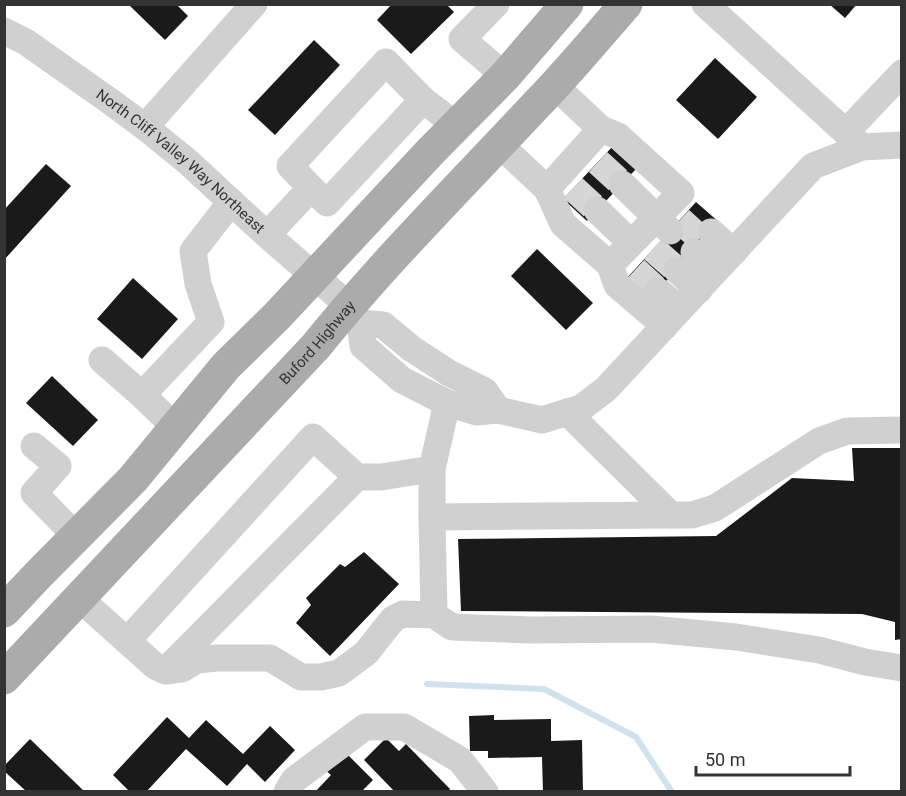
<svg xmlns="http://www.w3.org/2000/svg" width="906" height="796" viewBox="0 0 906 796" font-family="Roboto,sans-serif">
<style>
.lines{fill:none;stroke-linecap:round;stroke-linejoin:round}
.stream{stroke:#cfe2ee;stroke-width:6}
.building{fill:#1a1a1a}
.minor-tunnel{stroke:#d6d6d6;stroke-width:27;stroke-dasharray:27 14;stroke-linecap:butt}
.minor{stroke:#d0d0d0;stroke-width:27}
.major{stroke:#ababab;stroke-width:33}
.labels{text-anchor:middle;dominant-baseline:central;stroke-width:6;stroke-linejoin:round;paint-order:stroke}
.street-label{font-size:15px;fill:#333;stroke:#fff}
</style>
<rect width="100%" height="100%" fill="#fff"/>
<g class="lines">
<path class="stream" d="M 427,684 L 544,689 L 636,737 L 672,792"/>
</g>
<g class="building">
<path d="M 128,4 L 176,4 L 188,16 L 165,40 Z"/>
<path d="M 392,4 L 446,4 L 454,12 L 411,54 L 377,20 Z"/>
<path d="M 829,4 L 857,4 L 845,18 Z"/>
<path d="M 314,40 L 340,65 L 275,135 L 248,110 Z"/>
<path d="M 715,58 L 757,97 L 718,139 L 676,100 Z"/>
<path d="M 612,147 L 636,169 L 587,221 L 563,199 Z"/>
<path d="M 46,164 L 71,186 L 4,260 L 4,210 Z"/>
<path d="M 696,202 L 720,223 L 650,299 L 627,278 Z"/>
<path d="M 537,249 L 593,303 L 566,330 L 511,276 Z"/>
<path d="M 133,278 L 178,319 L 142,359 L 97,319 Z"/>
<path d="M 52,376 L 98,420 L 73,446 L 26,403 Z"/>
<path d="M 852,448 L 902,448 L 902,639 L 895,640 L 895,622 L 862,614 L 461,611 L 458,539 L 716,536 L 792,478 L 854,481 Z"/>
<path d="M 364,552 L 399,584 L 330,656 L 296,623 L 311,605 L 306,598 L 340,564 L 345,567 Z"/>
<path d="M 494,715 L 494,720 L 551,719 L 551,741 L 582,740 L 583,792 L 543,792 L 542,757 L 488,758 L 488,751 L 470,751 L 469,716 Z"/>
<path d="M 167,717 L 189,738 L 206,720 L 243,754 L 270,726 L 295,750 L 265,782 L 247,764 L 227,786 L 186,749 L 146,792 L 130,792 L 113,775 Z"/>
<path d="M 386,738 L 399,751 L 406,744 L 450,789 L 448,792 L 395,792 L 364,760 Z"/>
<path d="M 30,739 L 85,792 L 27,792 L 4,771 L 4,766 Z"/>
<path d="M 343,750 L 373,780 L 361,792 L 315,792 L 331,775 L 324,769 Z"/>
</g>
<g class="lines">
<g class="minor-tunnel">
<path d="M 598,162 L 622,184"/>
<path d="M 573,188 L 597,210"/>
<path d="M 680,220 L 703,241"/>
<path d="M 653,249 L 677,270"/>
<path d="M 635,270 L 658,291"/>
</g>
<g class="minor">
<path d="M 496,4 L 462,39 L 505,76"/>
<path d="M 705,4 L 862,147"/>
<path id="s1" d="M 4,31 L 26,42 L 111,102 L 145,127 L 188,162 L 267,235 L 348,305 L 360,323 L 363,346 L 402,380 L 447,403 L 477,412 L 498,410 L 542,420 L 581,408 L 606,389 L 813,166 L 862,147 L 902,145"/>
<path d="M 145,127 L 254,4"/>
<path d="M 846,132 L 902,73"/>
<path d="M 499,144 L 547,189 L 601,129 L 554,85"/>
<path d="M 622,184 L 670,231"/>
<path d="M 311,188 L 327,203 L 423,100"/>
<path d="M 547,189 L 563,224 L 610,265 L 681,193 L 618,136 L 601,129"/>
<path d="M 597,210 L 631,243"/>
<path d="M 711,232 L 734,252"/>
<path d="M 267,235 L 311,188 L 290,166 L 386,62 L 423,100 L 456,125"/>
<path d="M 694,252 L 715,271"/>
<path d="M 610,265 L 617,285 L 665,326"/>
<path d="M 677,270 L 699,290"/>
<path d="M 658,291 L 680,309"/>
<path d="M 360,323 L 383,325 L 412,349 L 449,373 L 485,391 L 498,410"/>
<path d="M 102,360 L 142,395"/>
<path d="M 567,412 L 671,515 L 692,515 L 715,508 L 819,441 L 847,431 L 902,430"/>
<path d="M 176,428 L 142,395 L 211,322 L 198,284 L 193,251 L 231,202"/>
<path d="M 34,446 L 58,466 L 34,493 L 76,536"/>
<path d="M 432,517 L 432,469 L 447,403"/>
<path d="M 79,598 L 155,666 L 165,671 L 182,669 L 197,660 L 217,658 L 270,658 L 301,677 L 321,677 L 339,673 L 366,653 L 393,619 L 403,614 L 434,615 L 452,627 L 531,630 L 651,629 L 736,637 L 819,650 L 865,662 L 902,668"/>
<path d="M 434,615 L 432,517 L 671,515"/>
<path d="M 127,641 L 313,437 L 357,477"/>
<path d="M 168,668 L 357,477 L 381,477 L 432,469"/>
<path d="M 287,792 L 294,780 L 365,727 L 404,727 L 460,760 L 485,792"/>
</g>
<g class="major">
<path d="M 4,611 L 38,575 L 133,479 L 226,366 L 277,316 L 431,151 L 505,76 L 567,4"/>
<path id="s2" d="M 4,678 L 316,346 C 385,261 463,183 538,103 C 569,71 597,37 626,4"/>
</g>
</g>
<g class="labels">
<g class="street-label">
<text stroke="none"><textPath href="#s1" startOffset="220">North Cliff Valley Way Northeast</textPath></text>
<text stroke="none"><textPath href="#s2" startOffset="459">Buford Highway</textPath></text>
</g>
</g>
<rect width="906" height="796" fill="none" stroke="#333333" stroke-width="12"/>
<path d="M696 766v9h154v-9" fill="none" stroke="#333333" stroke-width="3"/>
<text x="705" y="766" font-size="18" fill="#333333" stroke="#ffffff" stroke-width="4.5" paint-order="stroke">50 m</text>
</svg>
